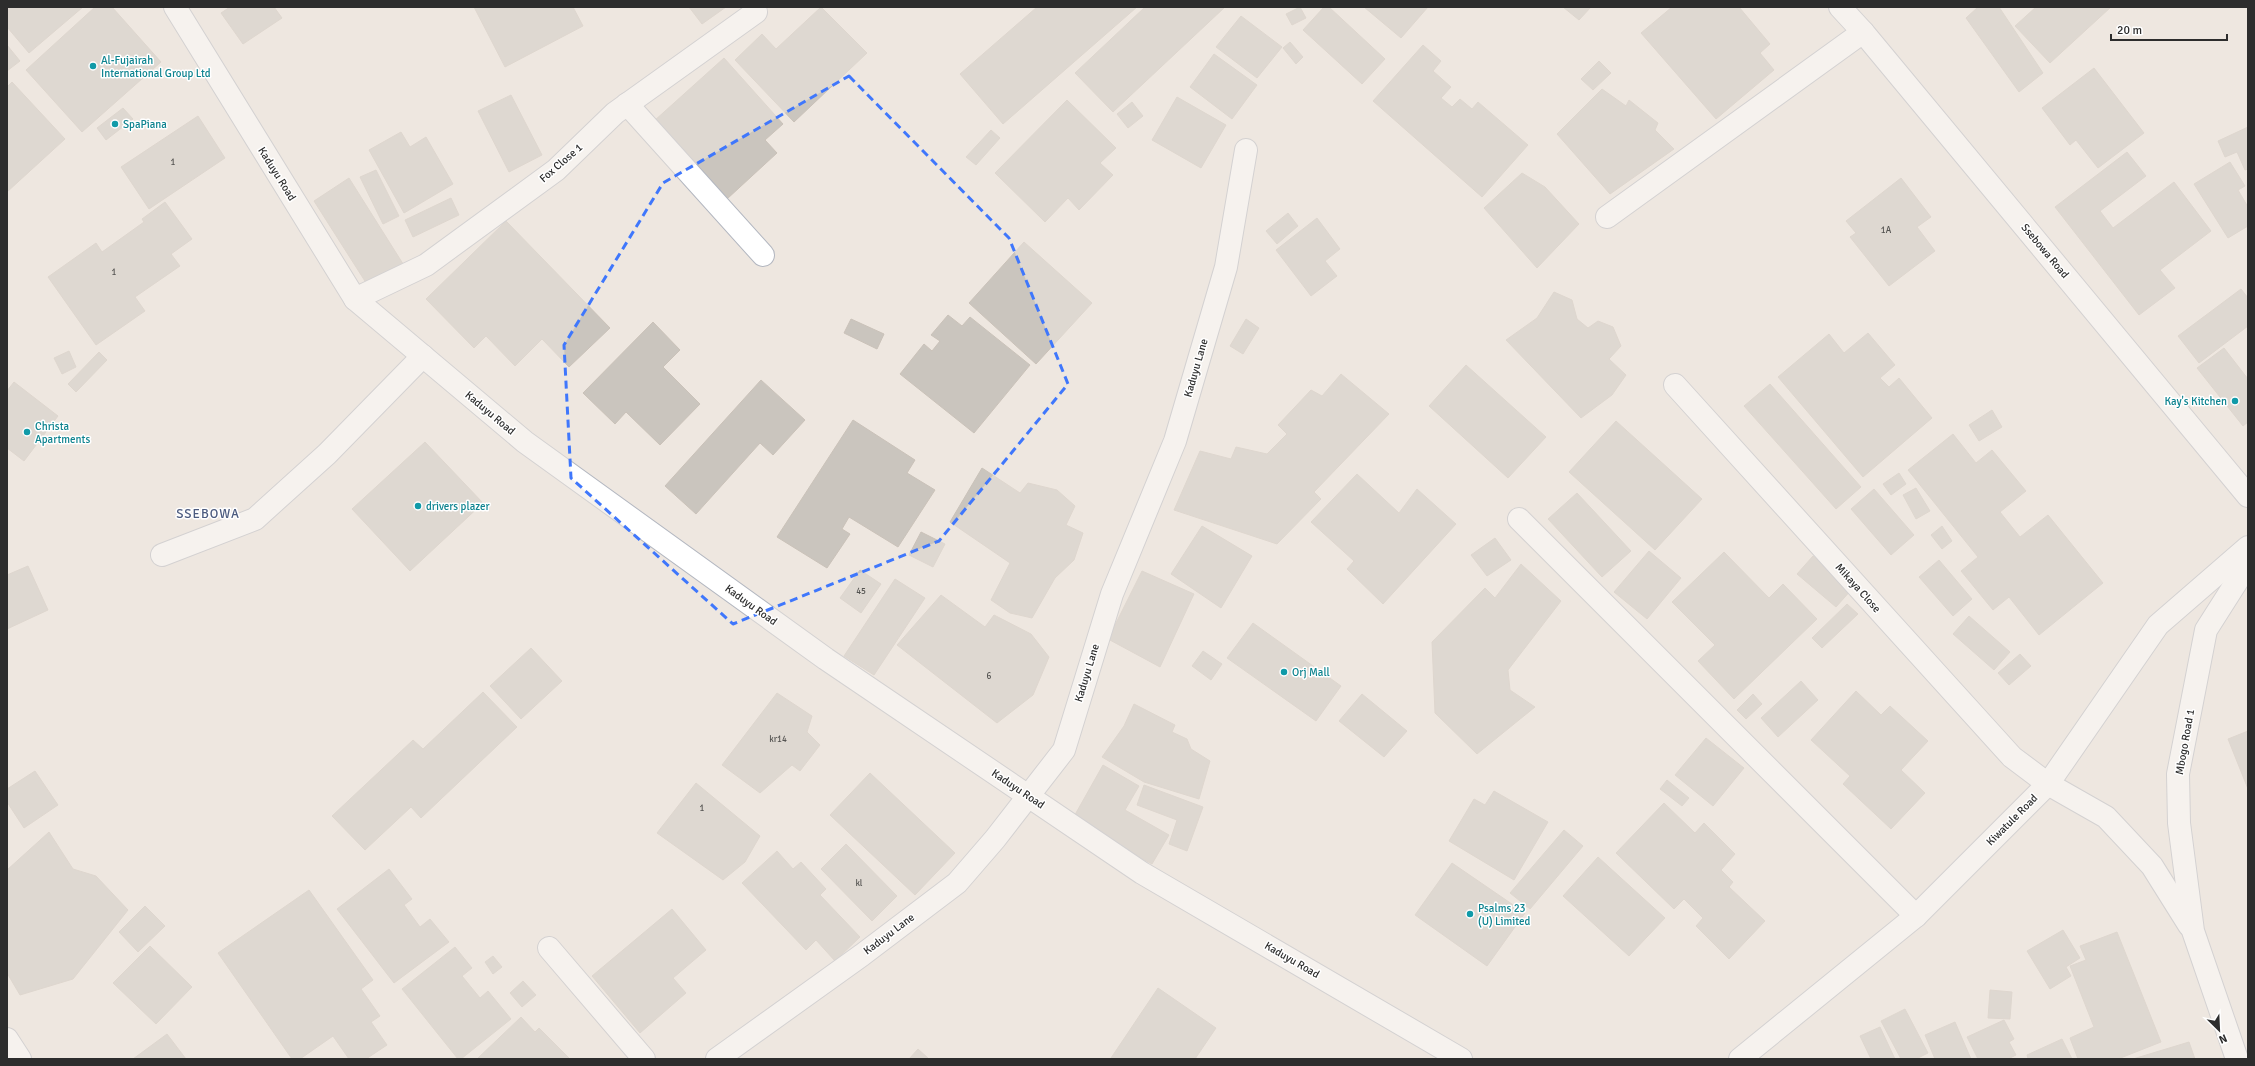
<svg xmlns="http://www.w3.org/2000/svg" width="2255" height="1066" viewBox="0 0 2255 1066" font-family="Signika,sans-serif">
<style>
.building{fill:#cac5be;stroke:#cac2b9}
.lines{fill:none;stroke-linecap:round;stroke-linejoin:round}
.service-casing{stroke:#b3b7c0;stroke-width:24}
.minor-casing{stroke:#b3b7c0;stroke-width:24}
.secondary-casing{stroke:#b3b7c0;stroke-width:24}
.service{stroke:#fff;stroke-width:22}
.minor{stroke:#fff;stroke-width:22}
.secondary{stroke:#fff;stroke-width:22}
.marked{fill:none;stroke:#3f77fc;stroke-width:3;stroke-dasharray:8 5;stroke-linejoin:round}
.culture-dot{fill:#0f9aa8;stroke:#fff;stroke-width:1.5}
.labels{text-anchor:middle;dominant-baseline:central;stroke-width:3;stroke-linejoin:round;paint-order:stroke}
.number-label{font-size:9px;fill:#545351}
.culture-label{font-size:11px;fill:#0d838f;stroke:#fff;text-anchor:start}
.street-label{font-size:11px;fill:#2d2d2d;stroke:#fff}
.quarter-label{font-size:13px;letter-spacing:1px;fill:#4c5b7f;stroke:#fff}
</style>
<rect width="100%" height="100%" fill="#eee7e0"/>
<g class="building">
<path d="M 7,7 L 83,7 L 29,53 L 7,27 Z"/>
<path d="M 95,7 L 112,7 L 161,62 L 82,132 L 26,70 Z"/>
<path d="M 230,7 L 274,7 L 282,18 L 243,44 L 221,13 Z"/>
<path d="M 474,7 L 573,7 L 583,26 L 505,67 Z"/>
<path d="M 689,7 L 726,7 L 702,24 Z"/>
<path d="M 821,7 L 867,53 L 794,122 L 735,60 L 762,34 L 776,49 Z"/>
<path d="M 1037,7 L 1137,7 L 1003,124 L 960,74 Z"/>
<path d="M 1145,7 L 1225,7 L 1113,112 L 1075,73 Z"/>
<path d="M 1300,7 L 1306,18 L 1292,25 L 1286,14 Z"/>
<path d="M 1324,7 L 1329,7 L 1385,59 L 1362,84 L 1303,30 Z"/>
<path d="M 1364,7 L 1428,7 L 1401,38 Z"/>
<path d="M 1563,7 L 1591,7 L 1579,20 Z"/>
<path d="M 1672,7 L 1739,7 L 1770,44 L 1760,53 L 1774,70 L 1716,119 L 1641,33 Z"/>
<path d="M 1978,7 L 1999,7 L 2043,73 L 2019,92 L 1966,18 Z"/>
<path d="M 2036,7 L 2111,7 L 2050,63 L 2015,26 Z"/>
<path d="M 1241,16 L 1282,47 L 1257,78 L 1216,47 Z"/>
<path d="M 1290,42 L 1303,57 L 1296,64 L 1283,48 Z"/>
<path d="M 7,45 L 20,61 L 7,71 Z"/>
<path d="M 1423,45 L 1441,61 L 1433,71 L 1451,87 L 1441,98 L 1452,107 L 1460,99 L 1472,109 L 1478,102 L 1528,145 L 1482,197 L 1373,101 Z"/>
<path d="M 1214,54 L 1257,85 L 1232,119 L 1190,87 Z"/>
<path d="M 724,58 L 783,124 L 765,140 L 777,153 L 727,199 L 654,121 Z"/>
<path d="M 1599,61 L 1611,73 L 1593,90 L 1581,79 Z"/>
<path d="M 2094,68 L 2144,133 L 2098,168 L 2076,140 L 2070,145 L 2042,108 Z"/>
<path d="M 12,82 L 65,139 L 7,192 L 7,87 Z"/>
<path d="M 1602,89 L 1626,106 L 1629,100 L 1658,123 L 1655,130 L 1674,149 L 1610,194 L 1557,134 Z"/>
<path d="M 511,95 L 542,155 L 509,172 L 478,111 Z"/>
<path d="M 1177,97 L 1226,125 L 1201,168 L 1152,140 Z"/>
<path d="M 1067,100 L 1116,148 L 1100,163 L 1113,175 L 1079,210 L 1068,198 L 1045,222 L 995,173 Z"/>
<path d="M 1132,102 L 1143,116 L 1128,128 L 1117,114 Z"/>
<path d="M 123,108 L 133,119 L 106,140 L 97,128 Z"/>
<path d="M 198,116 L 225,158 L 149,209 L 121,167 Z"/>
<path d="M 2248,127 L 2248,169 L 2245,170 L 2237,152 L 2225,157 L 2218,141 Z"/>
<path d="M 991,130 L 1000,138 L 976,165 L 966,157 Z"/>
<path d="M 401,132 L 410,147 L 426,137 L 453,184 L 404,213 L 369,150 Z"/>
<path d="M 2127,152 L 2146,176 L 2100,211 L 2113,228 L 2174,182 L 2211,231 L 2160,270 L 2175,288 L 2139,315 L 2055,207 Z"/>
<path d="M 2230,162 L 2245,186 L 2238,190 L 2248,207 L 2248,226 L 2228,238 L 2194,184 Z"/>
<path d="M 376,170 L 399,216 L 383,224 L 360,177 Z"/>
<path d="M 1522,173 L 1545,187 L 1579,224 L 1537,268 L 1484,208 Z"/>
<path d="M 349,178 L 405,267 L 370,289 L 314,201 Z"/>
<path d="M 1901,178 L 1931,217 L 1917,227 L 1935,251 L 1889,286 L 1850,237 L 1856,233 L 1846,221 Z"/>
<path d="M 451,198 L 459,215 L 413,237 L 405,220 Z"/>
<path d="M 165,202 L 192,239 L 171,254 L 180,266 L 135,297 L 145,311 L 96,345 L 48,277 L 96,243 L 102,252 L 144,222 L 142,219 Z"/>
<path d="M 1288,213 L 1298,226 L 1277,244 L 1266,231 Z"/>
<path d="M 1317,218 L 1340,249 L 1325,261 L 1337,276 L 1311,296 L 1276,250 Z"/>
<path d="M 506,221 L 610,328 L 569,367 L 542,339 L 515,366 L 486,336 L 474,348 L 426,299 Z"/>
<path d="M 1024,242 L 1092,303 L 1036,364 L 969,303 Z"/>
<path d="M 2241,289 L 2248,298 L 2248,326 L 2199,363 L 2178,336 Z"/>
<path d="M 1554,292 L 1572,300 L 1577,319 L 1588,328 L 1598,321 L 1613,327 L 1621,346 L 1609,359 L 1626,375 L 1612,395 L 1581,418 L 1506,340 L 1537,318 Z"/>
<path d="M 948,315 L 962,326 L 970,317 L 1030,365 L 974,433 L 900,374 L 924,344 L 932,351 L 940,341 L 931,335 Z"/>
<path d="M 851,319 L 884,334 L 877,349 L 844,333 Z"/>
<path d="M 1246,319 L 1259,328 L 1243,354 L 1230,346 Z"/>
<path d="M 653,322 L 680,350 L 663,367 L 700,404 L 660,445 L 626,412 L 615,424 L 583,393 Z"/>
<path d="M 1868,333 L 1895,365 L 1880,378 L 1889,387 L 1899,378 L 1932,418 L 1863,477 L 1778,377 L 1829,334 L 1844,353 Z"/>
<path d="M 2224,348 L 2248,379 L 2248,422 L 2243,426 L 2197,368 Z"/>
<path d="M 69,351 L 76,367 L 62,374 L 54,358 Z"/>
<path d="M 99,352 L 107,360 L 76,392 L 68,384 Z"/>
<path d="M 1466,365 L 1546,437 L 1508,478 L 1429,406 Z"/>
<path d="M 1341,374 L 1389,414 L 1314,492 L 1321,499 L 1277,544 L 1174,510 L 1200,451 L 1231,459 L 1236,447 L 1267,454 L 1287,434 L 1278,425 L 1311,390 L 1322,396 Z"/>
<path d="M 761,380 L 805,420 L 773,455 L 760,443 L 696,514 L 665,486 Z"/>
<path d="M 14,382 L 58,416 L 24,461 L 7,448 L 7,391 Z"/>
<path d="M 1770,384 L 1861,487 L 1836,509 L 1744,406 Z"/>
<path d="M 1992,410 L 2002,427 L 1979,441 L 1969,425 Z"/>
<path d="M 853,420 L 915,460 L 907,473 L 935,490 L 898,547 L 849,517 L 842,529 L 850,534 L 827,568 L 777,537 Z"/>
<path d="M 1616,421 L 1702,499 L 1655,550 L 1569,472 Z"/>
<path d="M 1953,434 L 1976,463 L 1992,450 L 2026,491 L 2000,512 L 2020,537 L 2048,515 L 2103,583 L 2039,635 L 2009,597 L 1993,610 L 1961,571 L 1978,557 L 1908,470 Z"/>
<path d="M 425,442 L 483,503 L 410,571 L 352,509 Z"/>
<path d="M 982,468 L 1020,493 L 1028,483 L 1057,490 L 1075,506 L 1066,525 L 1083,533 L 1074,560 L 1055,578 L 1032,618 L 1010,613 L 991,600 L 1010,563 L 950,522 Z"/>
<path d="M 1899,473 L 1906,484 L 1891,495 L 1883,484 Z"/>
<path d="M 1357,474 L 1399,513 L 1417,489 L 1456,524 L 1383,604 L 1347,569 L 1354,561 L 1311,522 Z"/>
<path d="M 1916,488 L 1930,511 L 1916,519 L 1903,495 Z"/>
<path d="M 1874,489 L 1914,535 L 1891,555 L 1851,509 Z"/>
<path d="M 1577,493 L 1631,551 L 1602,577 L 1548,519 Z"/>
<path d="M 1202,526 L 1252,556 L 1221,608 L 1171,574 Z"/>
<path d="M 1942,526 L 1952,541 L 1942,549 L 1931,535 Z"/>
<path d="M 921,532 L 945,544 L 933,567 L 909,555 Z"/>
<path d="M 1495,538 L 1511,560 L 1487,576 L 1471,555 Z"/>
<path d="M 1649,551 L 1681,578 L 1647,619 L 1614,592 Z"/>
<path d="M 1724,552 L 1769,598 L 1783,584 L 1817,619 L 1734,699 L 1698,661 L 1715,645 L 1672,602 Z"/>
<path d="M 1813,556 L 1852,589 L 1836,607 L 1797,574 Z"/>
<path d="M 1939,560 L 1972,599 L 1953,616 L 1919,577 Z"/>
<path d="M 1521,564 L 1561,601 L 1508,670 L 1510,690 L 1535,707 L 1477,754 L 1435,713 L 1432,642 L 1485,588 L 1495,598 Z"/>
<path d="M 28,566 L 48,610 L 7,629 L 7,575 Z"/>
<path d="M 860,570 L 881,584 L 861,613 L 840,598 Z"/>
<path d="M 1142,571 L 1194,594 L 1160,667 L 1108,639 Z"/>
<path d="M 895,579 L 925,598 L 874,675 L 844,656 Z"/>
<path d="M 941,595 L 985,627 L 994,615 L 1031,634 L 1049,657 L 1033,695 L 997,723 L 897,645 Z"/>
<path d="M 1847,604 L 1858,614 L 1822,648 L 1812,638 Z"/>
<path d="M 1969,616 L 2010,652 L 1994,670 L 1953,634 Z"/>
<path d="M 1253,623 L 1341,686 L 1316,721 L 1227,658 Z"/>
<path d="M 531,648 L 562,681 L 521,719 L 490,686 Z"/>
<path d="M 1203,651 L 1222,664 L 1211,680 L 1192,666 Z"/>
<path d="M 2020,654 L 2031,666 L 2009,685 L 1998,673 Z"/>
<path d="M 1801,681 L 1818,700 L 1778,737 L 1761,718 Z"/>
<path d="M 1856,691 L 1881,715 L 1890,706 L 1928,741 L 1901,770 L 1925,793 L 1891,829 L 1843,784 L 1850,776 L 1811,740 Z"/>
<path d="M 483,692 L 517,727 L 421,818 L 411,807 L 365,850 L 332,816 L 413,740 L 423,749 Z"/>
<path d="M 777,693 L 812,716 L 807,732 L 820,745 L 800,771 L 792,765 L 760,793 L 722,765 Z"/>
<path d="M 1362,694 L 1407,731 L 1384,757 L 1339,721 Z"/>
<path d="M 1753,694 L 1762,704 L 1746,719 L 1737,710 Z"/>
<path d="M 1134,704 L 1175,725 L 1172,732 L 1187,739 L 1191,749 L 1210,761 L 1199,799 L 1144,782 L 1102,757 L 1124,726 Z"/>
<path d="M 2248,731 L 2248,789 L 2228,739 Z"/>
<path d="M 1706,738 L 1744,768 L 1713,806 L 1675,775 Z"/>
<path d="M 1103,765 L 1139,786 L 1125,810 L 1169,835 L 1152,864 L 1072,820 Z"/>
<path d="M 35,771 L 58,805 L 24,828 L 7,802 L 7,789 Z"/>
<path d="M 870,773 L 955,853 L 915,895 L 830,815 Z"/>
<path d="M 1667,780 L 1689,798 L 1682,806 L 1660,789 Z"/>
<path d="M 696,783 L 760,836 L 745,862 L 723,880 L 657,833 Z"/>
<path d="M 1144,785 L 1203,807 L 1187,851 L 1169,844 L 1177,820 L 1137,805 Z"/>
<path d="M 1494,791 L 1548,822 L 1514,880 L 1449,841 L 1474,799 L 1485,805 Z"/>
<path d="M 1664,803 L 1695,833 L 1704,823 L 1735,854 L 1721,870 L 1733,882 L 1729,887 L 1765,921 L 1729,959 L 1696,926 L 1703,918 L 1684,899 L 1674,909 L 1616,853 Z"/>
<path d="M 1564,830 L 1583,846 L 1530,909 L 1510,893 Z"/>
<path d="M 49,832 L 73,869 L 96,876 L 128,910 L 73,979 L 20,995 L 7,973 L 7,870 Z"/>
<path d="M 846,844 L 897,896 L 872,921 L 821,869 Z"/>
<path d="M 777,851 L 793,869 L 801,862 L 826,889 L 820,895 L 860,937 L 835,961 L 816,940 L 806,950 L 742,883 Z"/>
<path d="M 1598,857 L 1665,918 L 1629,956 L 1563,896 Z"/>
<path d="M 1452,863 L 1525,913 L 1487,966 L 1415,915 Z"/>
<path d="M 389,869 L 412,899 L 404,905 L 420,927 L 430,919 L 449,942 L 394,983 L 337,909 Z"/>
<path d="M 309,890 L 373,980 L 361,989 L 380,1016 L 371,1022 L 387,1045 L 366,1059 L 349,1059 L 333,1036 L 300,1059 L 292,1059 L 218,953 Z"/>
<path d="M 145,906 L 165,926 L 138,952 L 119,932 Z"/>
<path d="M 672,909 L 706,950 L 673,978 L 686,993 L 640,1033 L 592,976 Z"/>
<path d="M 2063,930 L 2080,958 L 2066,967 L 2071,976 L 2050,989 L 2027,951 Z"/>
<path d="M 2117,932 L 2161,1042 L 2118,1059 L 2078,1059 L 2070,1038 L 2094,1027 L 2070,966 L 2086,960 L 2080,946 Z"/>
<path d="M 150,946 L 192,987 L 156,1024 L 113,983 Z"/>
<path d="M 455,947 L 472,968 L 462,976 L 480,998 L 488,991 L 511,1019 L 461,1059 L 458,1059 L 402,989 Z"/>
<path d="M 493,956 L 502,967 L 493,974 L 485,962 Z"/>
<path d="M 523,981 L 536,995 L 522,1007 L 510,993 Z"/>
<path d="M 1158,988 L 1216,1028 L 1195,1059 L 1112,1059 L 1111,1058 Z"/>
<path d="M 1990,990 L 2012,992 L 2010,1019 L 1988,1018 Z"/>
<path d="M 1905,1009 L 1928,1053 L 1916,1059 L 1901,1059 L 1881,1021 Z"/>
<path d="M 521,1017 L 535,1032 L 539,1028 L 570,1059 L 477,1059 Z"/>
<path d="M 2004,1020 L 2014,1039 L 2009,1042 L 2016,1055 L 2008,1059 L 1978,1059 L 1967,1037 Z"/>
<path d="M 1955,1022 L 1971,1059 L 1935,1059 L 1925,1035 Z"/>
<path d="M 1880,1027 L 1895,1059 L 1871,1059 L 1860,1036 Z"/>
<path d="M 167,1034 L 186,1059 L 133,1059 Z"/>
<path d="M 2062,1039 L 2072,1059 L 2028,1059 L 2027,1055 Z"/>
<path d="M 2189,1042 L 2195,1059 L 2133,1059 Z"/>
<path d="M 918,1049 L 929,1059 L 909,1059 Z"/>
</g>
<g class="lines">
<defs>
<g id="service">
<path d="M 627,104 L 763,255"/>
<path d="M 1607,217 L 1863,32"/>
<path d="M 162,555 L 255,519 L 327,454 L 423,356"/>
<path d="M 549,948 L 644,1059"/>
</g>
<g id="minor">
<path d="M 175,7 L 355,299 L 525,442 L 826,659 L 1142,873 L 1461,1059"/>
<path d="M 1840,7 L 1863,32 L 2248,496"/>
<path d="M 355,299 L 426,265 L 556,170 L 615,113 L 756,12"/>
<path d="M 1675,385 L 2012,757 L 2048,784"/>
<path d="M 1519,519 L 1916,916"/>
<path d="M 7,1039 L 20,1059"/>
<path d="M 717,1059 L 862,955 L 957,883 L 995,839 L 1064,750 L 1112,594 L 1175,441 L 1226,267 L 1246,150"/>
</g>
<g id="secondary">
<path d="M 2048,784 L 2106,817 L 2152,866 L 2189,925"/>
<path d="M 1740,1059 L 1916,916 L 2048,784 L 2158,625 L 2248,547"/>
<path d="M 2237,1059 L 2193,931 L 2179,823 L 2178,774 L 2206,630 L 2248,564"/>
</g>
</defs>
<use href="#service" class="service-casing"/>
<use href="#minor" class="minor-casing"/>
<use href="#secondary" class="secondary-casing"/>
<use href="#service" class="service"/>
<use href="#minor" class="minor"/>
<use href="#secondary" class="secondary"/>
</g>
<path d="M0 0H2255V1066H0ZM 849,76 L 1009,238 L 1068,384 L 939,541 L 733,624 L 571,478 L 564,345 L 663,183 Z" fill="#eee7e0" fill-opacity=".55" fill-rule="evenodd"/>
<path class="marked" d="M 849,76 L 1009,238 L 1068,384 L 939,541 L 733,624 L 571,478 L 564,345 L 663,183 Z"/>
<g class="culture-dot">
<circle cx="93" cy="66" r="4"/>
<circle cx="115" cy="124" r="4"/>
<circle cx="2235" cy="401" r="4"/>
<circle cx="27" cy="432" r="4"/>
<circle cx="418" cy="506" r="4"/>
<circle cx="1284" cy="672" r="4"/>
<circle cx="1470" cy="914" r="4"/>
</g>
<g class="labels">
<g class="number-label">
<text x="173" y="162">1</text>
<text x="1886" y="230">1A</text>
<text x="114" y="272">1</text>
<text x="861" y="591">45</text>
<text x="989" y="676">6</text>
<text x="778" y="739">kr14</text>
<text x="702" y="808">1</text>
<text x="859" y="883">kl</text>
</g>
<g class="culture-label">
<text x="101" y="60">Al-Fujairah<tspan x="101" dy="13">International Group Ltd</tspan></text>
<text x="123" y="124">SpaPiana</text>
<text x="2227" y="401" text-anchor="end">Kay's Kitchen</text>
<text x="35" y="426">Christa<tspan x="35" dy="13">Apartments</tspan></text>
<text x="426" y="506">drivers plazer</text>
<text x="1292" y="672">Orj Mall</text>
<text x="1478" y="908">Psalms 23<tspan x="1478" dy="13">(U) Limited</tspan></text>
</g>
<g class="street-label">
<text transform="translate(561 163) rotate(-41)">Fox Close 1</text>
<text transform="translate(277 174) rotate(58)">Kaduyu Road</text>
<text transform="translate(2045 251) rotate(50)">Ssebowa Road</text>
<text transform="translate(1196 368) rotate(-74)">Kaduyu Lane</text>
<text transform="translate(490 413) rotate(40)">Kaduyu Road</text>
<text transform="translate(1858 588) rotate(48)">Mikaya Close</text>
<text transform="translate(751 605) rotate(36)">Kaduyu Road</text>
<text transform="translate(1087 673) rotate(-73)">Kaduyu Lane</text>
<text transform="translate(2185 742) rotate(-80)">Mbogo Road 1</text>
<text transform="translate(1018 789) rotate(34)">Kaduyu Road</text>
<text transform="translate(2012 820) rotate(-45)">Kiwatule Road</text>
<text transform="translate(889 934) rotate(-37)">Kaduyu Lane</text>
<text transform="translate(1292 960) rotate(30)">Kaduyu Road</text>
</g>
<g class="quarter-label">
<text x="208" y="514">SSEBOWA</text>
</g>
</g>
<rect width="2255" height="1066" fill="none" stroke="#2d2d2d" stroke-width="16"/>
<g transform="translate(2219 1030) rotate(156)" stroke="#ffffff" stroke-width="3" paint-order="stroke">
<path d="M0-3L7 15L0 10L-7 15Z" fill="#2d2d2d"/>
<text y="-6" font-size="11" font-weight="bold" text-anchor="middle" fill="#2d2d2d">N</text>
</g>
<path d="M2111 34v6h116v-6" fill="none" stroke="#2d2d2d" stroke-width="2"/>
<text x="2117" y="34" font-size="12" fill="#2d2d2d" stroke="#ffffff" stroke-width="3" paint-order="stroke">20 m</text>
</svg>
